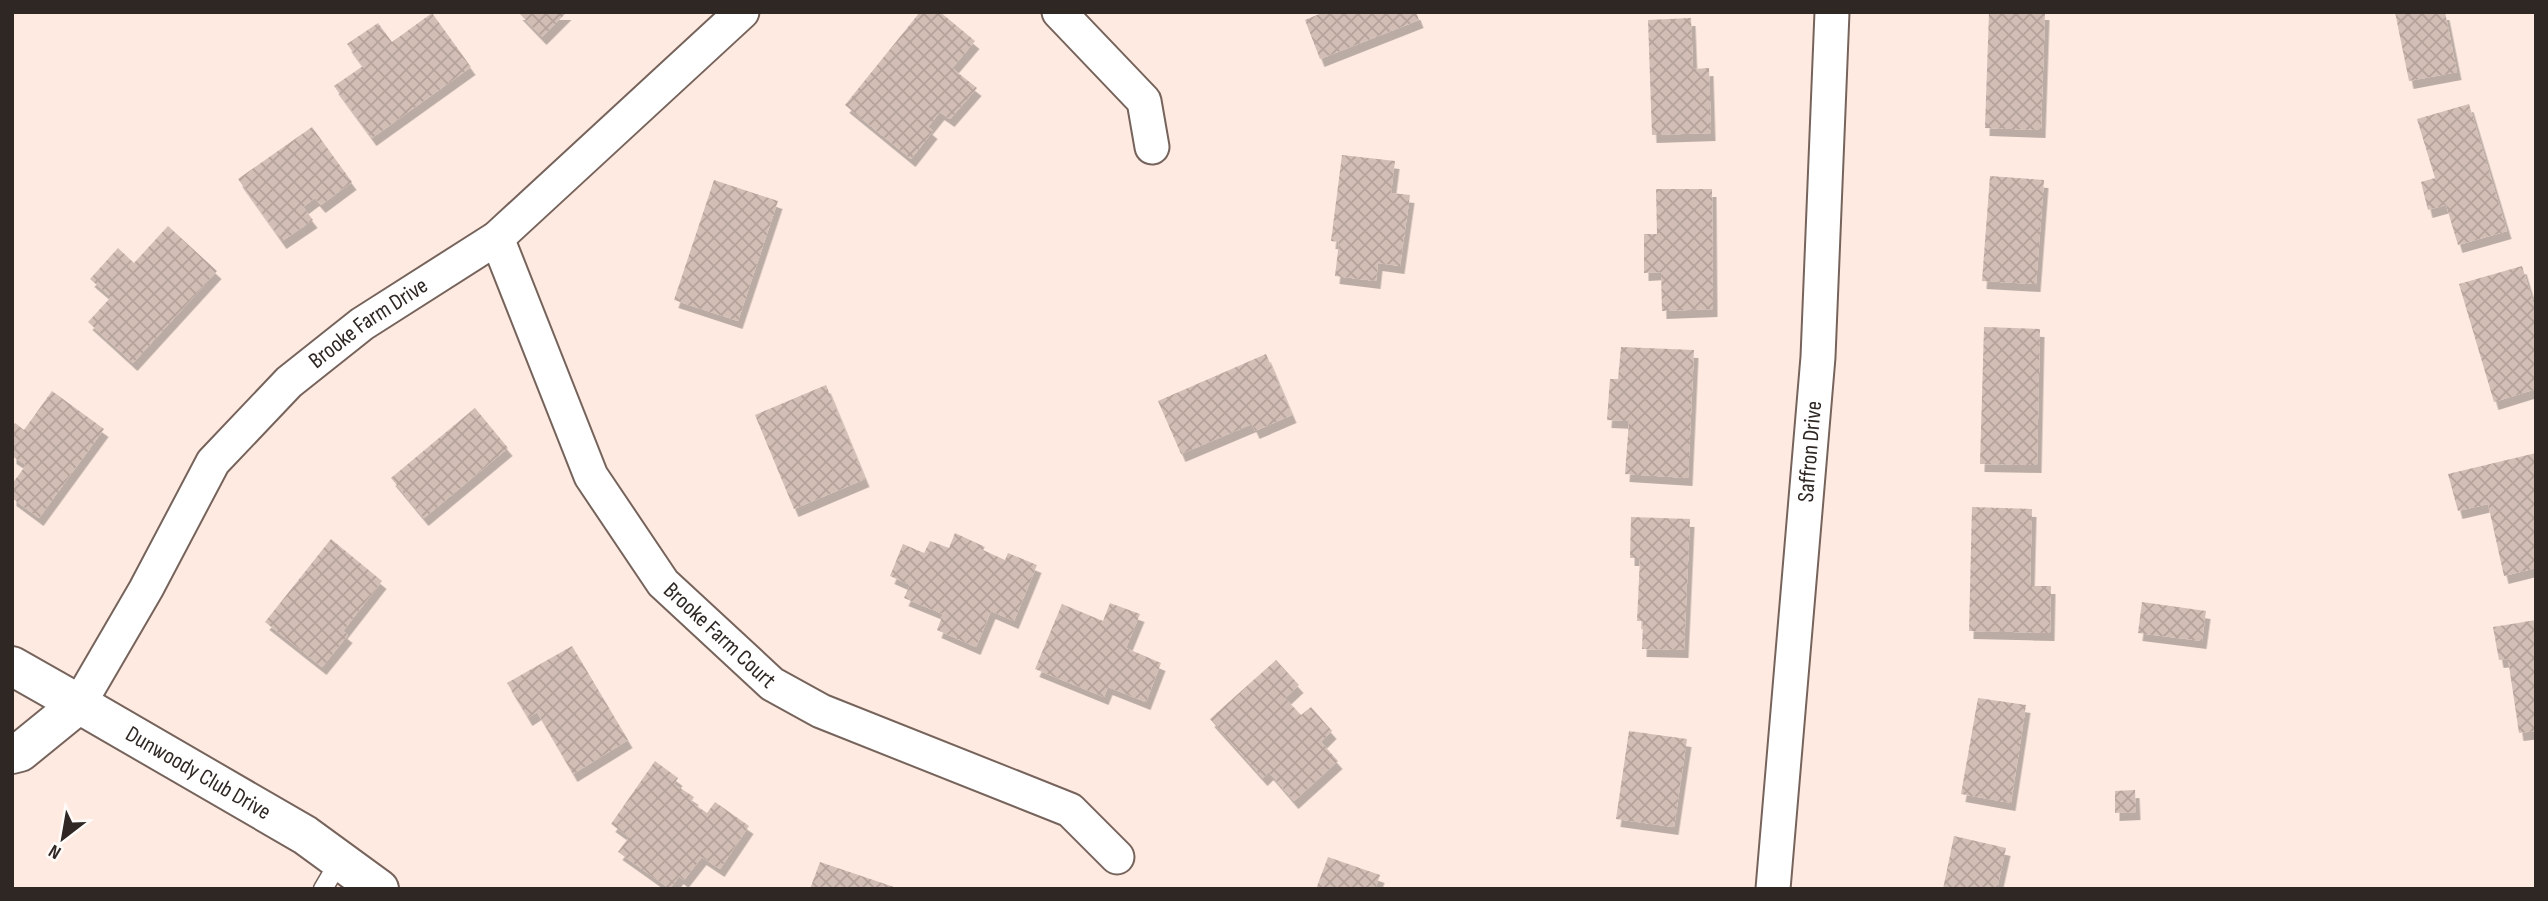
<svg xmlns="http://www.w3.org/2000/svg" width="2548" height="901" viewBox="0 0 2548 901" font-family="'Sofia Sans Condensed',sans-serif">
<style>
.building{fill:url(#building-cross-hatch);filter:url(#shadow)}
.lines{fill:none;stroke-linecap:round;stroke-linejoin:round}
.service-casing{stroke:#76645c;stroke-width:21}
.minor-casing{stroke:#76645c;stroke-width:37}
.tertiary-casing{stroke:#76645c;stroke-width:42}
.secondary-casing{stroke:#76645c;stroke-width:42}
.service{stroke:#fff;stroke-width:18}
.minor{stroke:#fff;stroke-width:33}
.tertiary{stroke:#fff;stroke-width:38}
.secondary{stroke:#fff;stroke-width:38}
.labels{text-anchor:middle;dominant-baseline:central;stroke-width:7;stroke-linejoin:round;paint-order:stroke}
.street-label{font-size:23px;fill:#2e2723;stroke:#fffbf9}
</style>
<defs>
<pattern id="building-cross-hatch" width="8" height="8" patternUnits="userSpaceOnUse" patternTransform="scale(1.75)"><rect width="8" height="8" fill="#d2beb5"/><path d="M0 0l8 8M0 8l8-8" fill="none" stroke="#b5a39b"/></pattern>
<filter id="shadow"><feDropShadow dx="4.5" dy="8" stdDeviation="0" flood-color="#0004"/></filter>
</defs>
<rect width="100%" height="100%" fill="#feeae0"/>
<g class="building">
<path d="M 518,12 L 567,12 L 542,37 Z"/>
<path d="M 920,12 L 940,12 L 975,41 L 952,68 L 977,88 L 950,119 L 940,112 L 928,127 L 933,131 L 911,159 L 845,105 Z"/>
<path d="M 1324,12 L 1416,12 L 1419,20 L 1320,59 L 1305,20 Z"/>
<path d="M 1989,12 L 2045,12 L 2041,130 L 1985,128 Z"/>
<path d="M 2395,12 L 2445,12 L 2457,72 L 2409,81 Z"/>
<path d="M 432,13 L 471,67 L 372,138 L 334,86 L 363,66 L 347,44 L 378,23 L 392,42 Z"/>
<path d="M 1691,18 L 1693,69 L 1709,68 L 1711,133 L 1652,135 L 1648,20 Z"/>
<path d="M 2469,104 L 2507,231 L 2458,245 L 2446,205 L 2428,210 L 2421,182 L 2435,178 L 2417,119 Z"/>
<path d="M 312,127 L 352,182 L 321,205 L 315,198 L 303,207 L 313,220 L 282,241 L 238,179 Z"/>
<path d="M 1342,155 L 1395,161 L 1391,193 L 1410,195 L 1400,266 L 1378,263 L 1376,281 L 1335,276 L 1339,242 L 1331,241 Z"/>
<path d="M 1990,176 L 2044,180 L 2036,284 L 1982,281 Z"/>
<path d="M 714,180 L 778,201 L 738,321 L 674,300 Z"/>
<path d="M 1656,189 L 1712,189 L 1713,309 L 1662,311 L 1661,272 L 1644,273 L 1644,234 L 1657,234 Z"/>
<path d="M 168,226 L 217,271 L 133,363 L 88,322 L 111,297 L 90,279 L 118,248 L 134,263 Z"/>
<path d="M 2522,266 L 2536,312 L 2536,389 L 2494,402 L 2459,284 Z"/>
<path d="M 1984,327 L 2040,329 L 2037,465 L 1980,464 Z"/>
<path d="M 1621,347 L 1694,350 L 1688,478 L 1625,474 L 1629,421 L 1607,420 L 1610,379 L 1618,379 Z"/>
<path d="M 1266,354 L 1292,415 L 1255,431 L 1252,424 L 1181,454 L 1158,401 Z"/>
<path d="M 826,385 L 865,479 L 794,509 L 755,415 Z"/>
<path d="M 52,391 L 104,429 L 39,518 L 12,498 L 12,484 L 26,465 L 12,456 L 12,426 L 15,423 L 24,430 Z"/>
<path d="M 475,408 L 508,448 L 424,518 L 391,478 Z"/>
<path d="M 2536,453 L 2536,568 L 2504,576 L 2488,504 L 2458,511 L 2448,474 Z"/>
<path d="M 1972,507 L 2032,509 L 2030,586 L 2051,586 L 2050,633 L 1969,631 Z"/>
<path d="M 1631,517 L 1690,519 L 1684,650 L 1642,649 L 1643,621 L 1637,621 L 1640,558 L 1630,558 Z"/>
<path d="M 955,533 L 985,547 L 983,550 L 1005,560 L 1008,553 L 1037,565 L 1014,621 L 991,611 L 976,647 L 937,630 L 943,614 L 904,598 L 910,585 L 890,576 L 903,544 L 924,553 L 930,541 L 949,548 Z"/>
<path d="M 331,539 L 382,581 L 343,631 L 348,635 L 322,667 L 265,622 Z"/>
<path d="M 2142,602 L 2206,611 L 2202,641 L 2138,633 Z"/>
<path d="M 1110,603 L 1140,614 L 1126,648 L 1161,663 L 1146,702 L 1108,687 L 1104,697 L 1035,669 L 1062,604 L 1103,621 Z"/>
<path d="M 2536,620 L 2536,731 L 2519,733 L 2508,659 L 2499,660 L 2493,627 Z"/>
<path d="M 572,646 L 628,740 L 573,774 L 537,712 L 528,718 L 507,683 Z"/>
<path d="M 1276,660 L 1299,685 L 1285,698 L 1301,715 L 1311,707 L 1332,731 L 1321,742 L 1338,761 L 1294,801 L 1269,772 L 1263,778 L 1210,719 Z"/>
<path d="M 1978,698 L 2026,705 L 2011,803 L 1961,794 Z"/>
<path d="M 1629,731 L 1687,739 L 1674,827 L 1616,819 Z"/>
<path d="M 655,761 L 678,778 L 674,784 L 694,797 L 691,802 L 707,813 L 715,802 L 749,826 L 720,869 L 702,857 L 684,880 L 679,876 L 670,889 L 618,852 L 629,837 L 611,824 Z"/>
<path d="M 2135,790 L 2136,812 L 2115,813 L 2115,791 Z"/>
<path d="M 1954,836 L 2006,848 L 1997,889 L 1943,889 Z"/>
<path d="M 1328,857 L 1380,875 L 1375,889 L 1316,889 Z"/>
<path d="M 820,862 L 897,888 L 897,889 L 810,889 Z"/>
</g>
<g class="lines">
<defs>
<path id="service" d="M 323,889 L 340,860"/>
<g id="minor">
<path d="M 1059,12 L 1144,101 L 1152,147"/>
<path id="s1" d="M 497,238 L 591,476 L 663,583 L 772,684 L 821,711 L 1070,810 L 1117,857"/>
<path id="s2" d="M 79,704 L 146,589 L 213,462 L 289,382 L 362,324 L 497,238 L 742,12"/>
<path id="s3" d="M 1773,889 L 1818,357 L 1832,12"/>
</g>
<path id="tertiary" d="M 12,666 L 79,704"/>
<g id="secondary">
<path id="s4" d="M 12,754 L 20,752 L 79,704 L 305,835 L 379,889"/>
</g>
</defs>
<use href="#service" class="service-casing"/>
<use href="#minor" class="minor-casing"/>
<use href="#tertiary" class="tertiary-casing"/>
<use href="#secondary" class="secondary-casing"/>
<use href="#service" class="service"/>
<use href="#minor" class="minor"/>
<use href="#tertiary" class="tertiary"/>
<use href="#secondary" class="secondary"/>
</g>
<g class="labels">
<g class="street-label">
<text stroke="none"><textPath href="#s2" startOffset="486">Brooke Farm Drive</textPath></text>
<text stroke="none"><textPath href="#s3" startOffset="439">Saffron Drive</textPath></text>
<text stroke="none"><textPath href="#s1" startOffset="462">Brooke Farm Court</textPath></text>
<text stroke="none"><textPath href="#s4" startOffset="222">Dunwoody Club Drive</textPath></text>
</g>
</g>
<rect width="2548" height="901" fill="none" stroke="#2e2723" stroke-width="28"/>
<g transform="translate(63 838) rotate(211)" stroke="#fffbf9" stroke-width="5" paint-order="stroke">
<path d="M0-5L12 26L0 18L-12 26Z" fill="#2e2723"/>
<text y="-10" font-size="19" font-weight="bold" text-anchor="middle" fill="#2e2723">N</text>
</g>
</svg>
